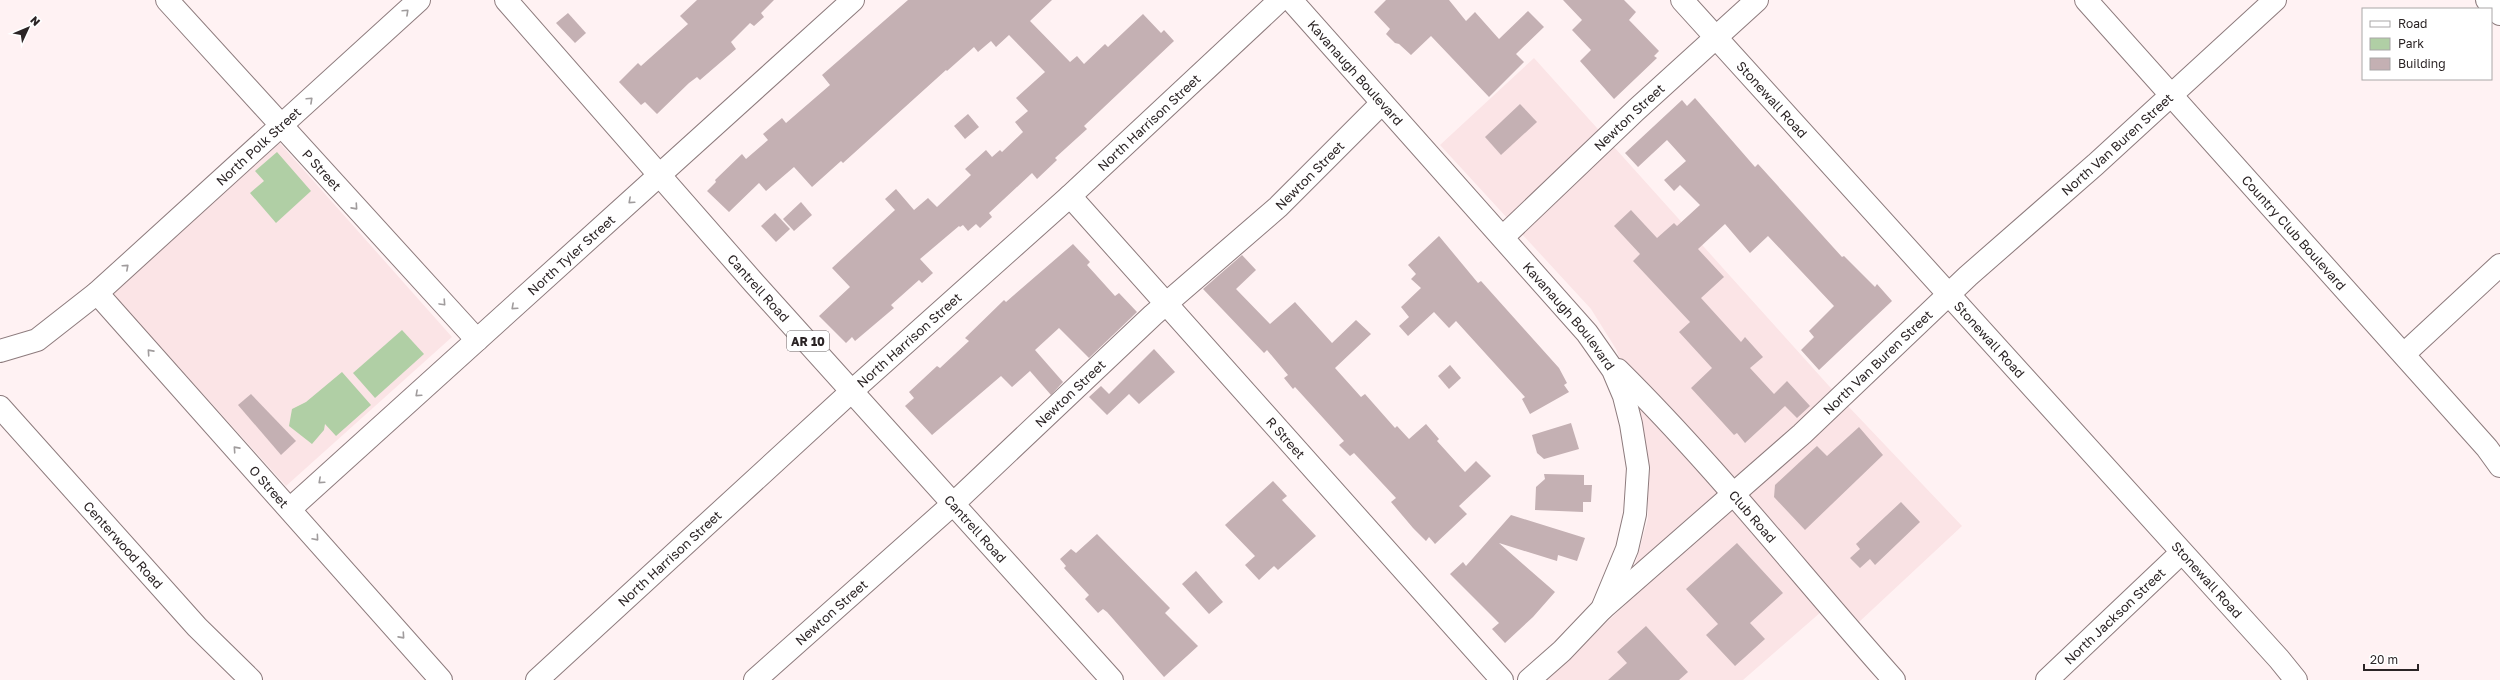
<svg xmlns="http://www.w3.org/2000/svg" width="2500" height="680" viewBox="0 0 2500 680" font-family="'Golos Text',sans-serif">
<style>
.built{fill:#fbe4e6}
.green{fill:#b0cfa5}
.building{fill:#c4b0b3}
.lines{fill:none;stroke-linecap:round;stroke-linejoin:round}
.minor-casing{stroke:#8d7b7d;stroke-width:24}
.major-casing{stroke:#8d7b7d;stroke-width:24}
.minor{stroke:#fff;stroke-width:22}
.major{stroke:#fff;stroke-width:22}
.oneway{stroke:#a09c9d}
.labels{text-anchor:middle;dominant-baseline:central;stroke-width:3;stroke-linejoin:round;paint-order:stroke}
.shield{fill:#fff;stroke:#6b6666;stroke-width:1}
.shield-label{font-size:12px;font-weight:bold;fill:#2b2425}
.street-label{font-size:13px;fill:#2b2425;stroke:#fff}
</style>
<rect width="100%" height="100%" fill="#fff2f3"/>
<g class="built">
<path d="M 1534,58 L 1829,386 L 1962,526 L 1859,622 L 1837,598 L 1743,680 L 1544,680 L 1624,606 L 1648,518 L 1648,467 L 1642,418 L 1616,349 L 1591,309 L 1440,145 Z"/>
<path d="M 278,141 L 452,337 L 286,486 L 110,291 Z"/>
</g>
<g class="green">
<path d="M 277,152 L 311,191 L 276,223 L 250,193 L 264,181 L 255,171 Z"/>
<path d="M 402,330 L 424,354 L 375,398 L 353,373 Z"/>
<path d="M 342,372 L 371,405 L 336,436 L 325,424 L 324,430 L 312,444 L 289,426 L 292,409 L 306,402 Z"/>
</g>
<g class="building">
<path d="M 697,0 L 774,0 L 761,13 L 764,17 L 754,26 L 750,23 L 731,42 L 736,49 L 700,80 L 697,77 L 689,83 L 657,114 L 645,102 L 641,105 L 619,82 L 638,63 L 641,66 L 688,24 L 680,16 Z"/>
<path d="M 908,0 L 1052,0 L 1030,21 L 1070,62 L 1077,56 L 1084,64 L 1105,44 L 1108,47 L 1143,14 L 1161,33 L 1164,30 L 1174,41 L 1084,126 L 1087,129 L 1055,158 L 1057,160 L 1037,179 L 1032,173 L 989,213 L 992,217 L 980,228 L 976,224 L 968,231 L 963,225 L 960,227 L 959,226 L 920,259 L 933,273 L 922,283 L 919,280 L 891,305 L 894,308 L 855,341 L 852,337 L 846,343 L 819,316 L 850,287 L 832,268 L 895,210 L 885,199 L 896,189 L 914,210 L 928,198 L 937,207 L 971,175 L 965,169 L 986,150 L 992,157 L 1000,150 L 1002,152 L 1023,132 L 1015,122 L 1028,111 L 1016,98 L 1045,72 L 1009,35 L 996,47 L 991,41 L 978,52 L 974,47 L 947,71 L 946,70 L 843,163 L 841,161 L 812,187 L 794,167 L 766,191 L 759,183 L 729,212 L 707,191 L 716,182 L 715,180 L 742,154 L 746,159 L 768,140 L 763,134 L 782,118 L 786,123 L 830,85 L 822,75 Z"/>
<path d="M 1386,0 L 1449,0 L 1466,21 L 1475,12 L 1499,39 L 1528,11 L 1544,27 L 1516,54 L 1524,62 L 1489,97 L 1431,36 L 1411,55 L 1399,44 L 1395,43 L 1386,34 L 1390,29 L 1374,12 Z"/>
<path d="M 1563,0 L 1624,0 L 1636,12 L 1629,20 L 1659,51 L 1654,56 L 1657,58 L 1614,99 L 1580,61 L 1591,50 L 1572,30 L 1582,20 Z"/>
<path d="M 568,13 L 586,33 L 575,43 L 556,23 Z"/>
<path d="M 1695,98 L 1755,167 L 1758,164 L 1842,257 L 1844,256 L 1875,287 L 1877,284 L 1892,301 L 1819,370 L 1801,350 L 1814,337 L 1809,331 L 1834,306 L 1768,236 L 1750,253 L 1725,224 L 1698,249 L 1724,277 L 1701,298 L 1741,342 L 1745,337 L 1763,357 L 1750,368 L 1774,394 L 1787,381 L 1810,406 L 1797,418 L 1785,406 L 1745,443 L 1737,433 L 1734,435 L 1691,388 L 1712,368 L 1679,332 L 1690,322 L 1633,261 L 1640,254 L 1614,226 L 1631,210 L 1657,238 L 1674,223 L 1677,226 L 1700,205 L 1680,185 L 1674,191 L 1664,180 L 1686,161 L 1667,140 L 1638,167 L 1625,153 L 1682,100 L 1687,106 Z"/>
<path d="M 1520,104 L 1537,122 L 1501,155 L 1485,137 Z"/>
<path d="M 968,114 L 979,127 L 965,139 L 954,126 Z"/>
<path d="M 801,202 L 812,215 L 794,231 L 783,219 Z"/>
<path d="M 775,213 L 790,229 L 776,242 L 761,226 Z"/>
<path d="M 1439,236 L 1478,283 L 1481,281 L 1559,368 L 1567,383 L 1564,385 L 1569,392 L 1530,414 L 1522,399 L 1525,397 L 1456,321 L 1449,328 L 1434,312 L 1408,336 L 1399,326 L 1409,317 L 1401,307 L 1421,288 L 1411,279 L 1416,274 L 1408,265 Z"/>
<path d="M 1073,244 L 1090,262 L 1087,265 L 1115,296 L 1119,293 L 1137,312 L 1089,358 L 1059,328 L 1035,350 L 1063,382 L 1051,395 L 1030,371 L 1012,387 L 1001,376 L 932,435 L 905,406 L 914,398 L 909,392 L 937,366 L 940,368 L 969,341 L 965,338 L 1004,300 L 1006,302 Z"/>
<path d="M 1242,255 L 1256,270 L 1236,289 L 1270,324 L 1295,302 L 1332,343 L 1356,320 L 1371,334 L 1335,368 L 1361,397 L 1365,394 L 1395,428 L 1397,426 L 1409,439 L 1426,424 L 1439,439 L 1437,441 L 1465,472 L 1476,461 L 1491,476 L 1459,506 L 1467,514 L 1435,544 L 1429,537 L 1426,541 L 1413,528 L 1391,502 L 1396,498 L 1354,453 L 1350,456 L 1339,445 L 1344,441 L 1295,387 L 1293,389 L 1284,378 L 1288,375 L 1267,350 L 1264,353 L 1203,289 Z"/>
<path d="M 1154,349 L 1175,372 L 1139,404 L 1129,394 L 1107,415 L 1089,397 L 1101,386 L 1109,394 Z"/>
<path d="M 1450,365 L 1461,378 L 1449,389 L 1438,376 Z"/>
<path d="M 251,394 L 296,441 L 281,455 L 238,405 Z"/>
<path d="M 1571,423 L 1579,449 L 1544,459 L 1537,453 L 1532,435 Z"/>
<path d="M 1859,427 L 1883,455 L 1805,530 L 1774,497 L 1775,485 L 1817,446 L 1827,456 Z"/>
<path d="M 1544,474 L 1584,475 L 1584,485 L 1592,485 L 1591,502 L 1583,502 L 1583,512 L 1535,510 L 1536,487 L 1545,479 Z"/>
<path d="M 1273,481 L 1287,496 L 1282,500 L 1316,536 L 1278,570 L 1274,566 L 1259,580 L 1245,565 L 1255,556 L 1225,525 Z"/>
<path d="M 1901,502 L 1920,522 L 1875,565 L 1870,559 L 1860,568 L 1850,558 L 1860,549 L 1856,544 Z"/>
<path d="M 1511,515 L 1585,538 L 1577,561 L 1558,555 L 1557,561 L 1499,543 L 1555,592 L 1533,617 L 1505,643 L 1492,629 L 1499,623 L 1450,574 L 1463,562 L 1466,566 Z"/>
<path d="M 1097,534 L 1170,608 L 1165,613 L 1198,646 L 1164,677 L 1107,612 L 1103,609 L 1098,613 L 1085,599 L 1089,595 L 1064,568 L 1066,566 L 1060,559 L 1071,549 L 1076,553 Z"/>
<path d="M 1737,543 L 1783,593 L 1750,623 L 1765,639 L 1735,666 L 1706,635 L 1718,624 L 1686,589 Z"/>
<path d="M 1196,571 L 1223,602 L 1209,614 L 1182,584 Z"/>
<path d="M 1646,626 L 1688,672 L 1679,680 L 1608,680 L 1627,663 L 1617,652 Z"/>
</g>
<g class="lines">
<defs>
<g id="minor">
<path id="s1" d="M 167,0 L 477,340"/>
<path id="s2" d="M 1291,0 L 1587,333 L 1613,370 L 1624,396 L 1631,424 L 1638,468 L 1635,514 L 1627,549 L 1602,609 L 1562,651 L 1529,680"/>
<path id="s3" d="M 1682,0 L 2279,659 L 2296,680"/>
<path id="s4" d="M 2086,0 L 2487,448 L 2500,466"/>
<path d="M 2487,0 L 2500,14"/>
<path id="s5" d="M 1070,196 L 1502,680"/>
<path id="s6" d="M 1503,237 L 1636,110 L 1757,0"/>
<path id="s7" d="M 97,293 L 441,680"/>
<path id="s8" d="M 0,351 L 37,340 L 97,293 L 419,0"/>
<path d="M 2404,354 L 2500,265"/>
<path id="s9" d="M 1618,370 C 1717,468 1802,577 1894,680"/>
<path id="s10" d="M 0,407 L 197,627 L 251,680"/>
<path id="s11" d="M 290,509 L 853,0"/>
<path id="s12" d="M 1602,609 L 1802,434 L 1968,276 L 2096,164 L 2275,0"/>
<path id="s13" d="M 537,680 L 853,390 L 1070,196 L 1280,0"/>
<path id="s14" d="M 755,680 L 953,504 L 1153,315 L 1278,207 L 1382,103"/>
<path id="s15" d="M 2047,680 L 2181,553"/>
</g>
<g id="major">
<path id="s16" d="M 506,0 L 754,283 L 1112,680"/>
</g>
</defs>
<use href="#minor" class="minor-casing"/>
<use href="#major" class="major-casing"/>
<use href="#minor" class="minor"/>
<use href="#major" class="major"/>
</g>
<defs><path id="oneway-chevron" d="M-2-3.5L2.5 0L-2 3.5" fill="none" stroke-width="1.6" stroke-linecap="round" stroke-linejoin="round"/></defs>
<g class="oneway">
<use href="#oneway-chevron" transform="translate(406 12) rotate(-43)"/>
<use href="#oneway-chevron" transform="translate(310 100) rotate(-43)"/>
<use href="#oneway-chevron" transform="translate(631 201) rotate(138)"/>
<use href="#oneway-chevron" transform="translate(355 207) rotate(48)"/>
<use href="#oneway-chevron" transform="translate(126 267) rotate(-42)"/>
<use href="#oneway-chevron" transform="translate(443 303) rotate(47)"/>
<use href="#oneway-chevron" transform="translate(514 307) rotate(138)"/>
<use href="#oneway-chevron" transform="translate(150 352) rotate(-132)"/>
<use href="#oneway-chevron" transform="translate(418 394) rotate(138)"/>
<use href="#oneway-chevron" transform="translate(236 449) rotate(-132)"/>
<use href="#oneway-chevron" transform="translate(321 481) rotate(138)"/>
<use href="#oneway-chevron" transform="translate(316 538) rotate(49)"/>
<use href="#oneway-chevron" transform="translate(402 636) rotate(48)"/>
</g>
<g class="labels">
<rect class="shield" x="787" y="331" width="42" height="20" rx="3"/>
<g class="shield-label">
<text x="808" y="341">AR 10</text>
</g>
<g class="street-label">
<text stroke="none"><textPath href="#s2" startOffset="97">Kavanaugh Boulevard</textPath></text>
<text stroke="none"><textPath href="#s3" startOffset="134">Stonewall Road</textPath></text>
<text stroke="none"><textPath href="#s6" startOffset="174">Newton Street</textPath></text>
<text stroke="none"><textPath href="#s13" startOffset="828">North Harrison Street</textPath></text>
<text stroke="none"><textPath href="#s12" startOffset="694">North Van Buren Street</textPath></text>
<text stroke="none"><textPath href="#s8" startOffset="333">North Polk Street</textPath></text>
<text stroke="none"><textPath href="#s1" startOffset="230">P Street</textPath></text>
<text stroke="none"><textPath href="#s14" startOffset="750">Newton Street</textPath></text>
<text stroke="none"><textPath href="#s4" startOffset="312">Country Club Boulevard</textPath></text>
<text stroke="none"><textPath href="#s11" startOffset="379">North Tyler Street</textPath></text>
<text stroke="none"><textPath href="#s16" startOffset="383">Cantrell Road</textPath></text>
<text stroke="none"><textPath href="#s2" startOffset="421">Kavanaugh Boulevard</textPath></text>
<text stroke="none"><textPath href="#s3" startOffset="458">Stonewall Road</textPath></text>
<text stroke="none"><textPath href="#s13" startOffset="504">North Harrison Street</textPath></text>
<text stroke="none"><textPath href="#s12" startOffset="370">North Van Buren Street</textPath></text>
<text stroke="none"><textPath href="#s14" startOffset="426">Newton Street</textPath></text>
<text stroke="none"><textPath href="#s5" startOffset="324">R Street</textPath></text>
<text stroke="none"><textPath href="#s7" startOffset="259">O Street</textPath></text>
<text stroke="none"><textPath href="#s9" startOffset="199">Club Road</textPath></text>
<text stroke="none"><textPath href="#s16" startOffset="707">Cantrell Road</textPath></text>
<text stroke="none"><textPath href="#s10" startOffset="185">Centerwood Road</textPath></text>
<text stroke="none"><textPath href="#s13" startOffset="180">North Harrison Street</textPath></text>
<text stroke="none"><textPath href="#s3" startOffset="782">Stonewall Road</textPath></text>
<text stroke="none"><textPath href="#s14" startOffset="102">Newton Street</textPath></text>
<text stroke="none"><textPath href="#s15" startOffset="93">North Jackson Street</textPath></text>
</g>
</g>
<rect x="2362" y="8" width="130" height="72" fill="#ffffff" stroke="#aaa7a8"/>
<rect x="2370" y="21" width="20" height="6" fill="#ffffff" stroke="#aaa7a8"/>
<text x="2398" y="28" font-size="12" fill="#2b2425">Road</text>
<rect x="2370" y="38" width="20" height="12" fill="#b0cfa5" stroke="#aaa7a8"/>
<text x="2398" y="48" font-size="12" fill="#2b2425">Park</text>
<rect x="2370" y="58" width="20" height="12" fill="#c4b0b3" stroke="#aaa7a8"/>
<text x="2398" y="68" font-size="12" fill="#2b2425">Building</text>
<g transform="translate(28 28) rotate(46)" stroke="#ffffff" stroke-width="3" paint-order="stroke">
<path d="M0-3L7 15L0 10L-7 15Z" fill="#2b2425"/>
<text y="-6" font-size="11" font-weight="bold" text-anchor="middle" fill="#2b2425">N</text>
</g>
<path d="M2364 664v6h54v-6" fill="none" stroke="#2b2425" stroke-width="2"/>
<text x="2370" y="664" font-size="12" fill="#2b2425" stroke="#ffffff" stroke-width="3" paint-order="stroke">20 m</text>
</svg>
